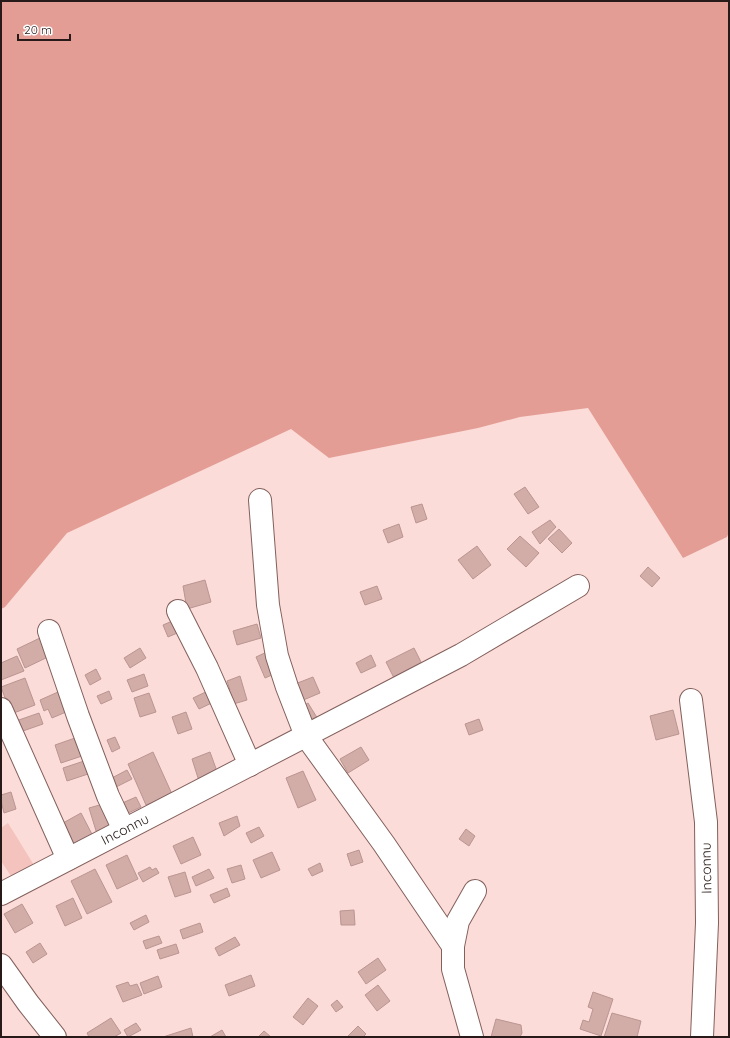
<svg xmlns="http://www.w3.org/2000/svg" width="730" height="1038" viewBox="0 0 730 1038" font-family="Quicksand,sans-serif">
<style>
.green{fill:#f4c3bd}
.water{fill:#e39d95}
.building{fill:#d2aca7;stroke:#ba9591}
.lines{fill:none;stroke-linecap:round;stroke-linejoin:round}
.minor-casing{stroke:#82605c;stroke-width:24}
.minor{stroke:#fff;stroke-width:22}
.labels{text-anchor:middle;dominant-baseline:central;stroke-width:3.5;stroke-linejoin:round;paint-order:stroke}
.street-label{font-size:14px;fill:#281a18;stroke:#fff}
</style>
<rect width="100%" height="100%" fill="#fcdcd8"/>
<path class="green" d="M 8,823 L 37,870 L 15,882 L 1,861 L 1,828 Z"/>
<path class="water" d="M 1,1 L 729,1 L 729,532 L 727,537 L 683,558 L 588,408 L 520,417 L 478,428 L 329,458 L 291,429 L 67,533 L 5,607 L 1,609 Z"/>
<g class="building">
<path d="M 525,487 L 539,507 L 528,514 L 514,494 Z"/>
<path d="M 422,504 L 427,519 L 416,523 L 411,507 Z"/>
<path d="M 550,520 L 556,527 L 540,544 L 532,532 Z"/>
<path d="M 399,524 L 403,537 L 388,543 L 383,530 Z"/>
<path d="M 559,529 L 572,543 L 562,553 L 548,539 Z"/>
<path d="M 520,536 L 539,553 L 526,567 L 507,549 Z"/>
<path d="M 477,546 L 491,565 L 473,579 L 458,560 Z"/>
<path d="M 648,567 L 660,578 L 652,587 L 640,576 Z"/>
<path d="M 205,580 L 211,602 L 187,609 L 183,586 Z"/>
<path d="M 377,586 L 382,599 L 365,605 L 360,592 Z"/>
<path d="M 177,619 L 182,631 L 168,637 L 163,625 Z"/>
<path d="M 257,624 L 261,638 L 237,645 L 233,631 Z"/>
<path d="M 42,637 L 50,656 L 25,668 L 17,649 Z"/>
<path d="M 140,648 L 146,658 L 130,668 L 124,658 Z"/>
<path d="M 414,648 L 425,670 L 397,684 L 386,662 Z"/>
<path d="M 269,651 L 279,672 L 265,678 L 256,657 Z"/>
<path d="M 371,655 L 376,666 L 361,673 L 356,663 Z"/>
<path d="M 17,656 L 24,671 L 1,680 L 1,663 Z"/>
<path d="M 96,669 L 101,679 L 90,685 L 85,675 Z"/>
<path d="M 144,674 L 148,686 L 132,692 L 127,680 Z"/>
<path d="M 240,676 L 247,700 L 230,705 L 225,692 L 230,690 L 227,681 Z"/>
<path d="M 313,677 L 320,693 L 301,701 L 295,684 Z"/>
<path d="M 25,678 L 35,705 L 11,714 L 1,687 Z"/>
<path d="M 212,689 L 218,700 L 199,709 L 193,698 Z"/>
<path d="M 109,691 L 112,699 L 101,704 L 97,696 Z"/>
<path d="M 58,692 L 66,712 L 52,718 L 48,709 L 44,711 L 40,700 Z"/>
<path d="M 149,693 L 156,712 L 140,717 L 134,698 Z"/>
<path d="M 308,703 L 321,724 L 313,728 L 300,708 Z"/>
<path d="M 673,710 L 679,734 L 656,740 L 650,716 Z"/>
<path d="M 186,712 L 192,729 L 178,734 L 172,717 Z"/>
<path d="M 39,713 L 43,724 L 20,732 L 16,721 Z"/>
<path d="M 479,719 L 483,730 L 469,735 L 465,724 Z"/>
<path d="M 115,737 L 120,748 L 112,752 L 107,740 Z"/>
<path d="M 75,738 L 82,756 L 61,763 L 55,745 Z"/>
<path d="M 361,747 L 369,760 L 348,773 L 340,759 Z"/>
<path d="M 153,752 L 172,794 L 146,805 L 128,764 Z"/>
<path d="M 210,752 L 218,774 L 199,781 L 192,759 Z"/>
<path d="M 87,760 L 91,773 L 67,781 L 63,768 Z"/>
<path d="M 127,770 L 132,779 L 114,788 L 110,779 Z"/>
<path d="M 303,771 L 316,800 L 298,808 L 286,778 Z"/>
<path d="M 11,792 L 16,809 L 4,813 L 1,801 L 1,795 Z"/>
<path d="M 136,797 L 141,807 L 124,815 L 120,804 Z"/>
<path d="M 103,804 L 111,829 L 97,834 L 89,808 Z"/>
<path d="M 81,813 L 95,840 L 77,850 L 63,823 Z"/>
<path d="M 237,816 L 240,826 L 224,836 L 219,823 Z"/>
<path d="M 259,827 L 264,836 L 251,843 L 246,833 Z"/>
<path d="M 466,829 L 475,836 L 469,846 L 459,839 Z"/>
<path d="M 193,837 L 201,855 L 181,864 L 173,846 Z"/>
<path d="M 359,850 L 363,862 L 351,866 L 347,854 Z"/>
<path d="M 272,852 L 280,870 L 261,878 L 253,860 Z"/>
<path d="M 127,855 L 138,879 L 117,889 L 106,865 Z"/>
<path d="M 320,863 L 323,871 L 312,876 L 308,869 Z"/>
<path d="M 241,865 L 245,879 L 232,883 L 227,869 Z"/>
<path d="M 150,867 L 152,870 L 156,868 L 159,873 L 143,882 L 138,873 Z"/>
<path d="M 95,869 L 112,902 L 87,914 L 71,881 Z"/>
<path d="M 209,869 L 214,878 L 196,886 L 192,877 Z"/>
<path d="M 185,872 L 191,892 L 175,897 L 168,877 Z"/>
<path d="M 227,888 L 230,896 L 214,903 L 210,895 Z"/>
<path d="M 73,898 L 82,918 L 65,926 L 56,906 Z"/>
<path d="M 22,904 L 33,923 L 15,933 L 4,914 Z"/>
<path d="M 354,910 L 355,925 L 341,925 L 340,911 Z"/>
<path d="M 146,915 L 149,922 L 134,930 L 130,923 Z"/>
<path d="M 200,923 L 203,932 L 183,939 L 180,930 Z"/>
<path d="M 159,936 L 162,943 L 146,949 L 143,941 Z"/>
<path d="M 235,937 L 240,945 L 219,956 L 215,948 Z"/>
<path d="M 40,943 L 47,954 L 33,963 L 26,952 Z"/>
<path d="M 176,944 L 179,953 L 160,959 L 157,950 Z"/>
<path d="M 378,958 L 386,970 L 366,984 L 358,972 Z"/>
<path d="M 251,975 L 255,986 L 229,996 L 225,985 Z"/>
<path d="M 158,976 L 162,987 L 144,994 L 140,983 Z"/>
<path d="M 128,982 L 130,986 L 137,984 L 142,995 L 123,1002 L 116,986 Z"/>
<path d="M 378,985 L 390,1001 L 377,1011 L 365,995 Z"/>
<path d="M 593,992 L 613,999 L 601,1036 L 580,1029 L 583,1020 L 589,1022 L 593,1009 L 588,1007 Z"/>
<path d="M 308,998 L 318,1006 L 303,1025 L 293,1017 Z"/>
<path d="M 337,1000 L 343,1007 L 336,1012 L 331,1005 Z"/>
<path d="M 612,1013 L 641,1021 L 637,1037 L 604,1037 Z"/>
<path d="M 111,1018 L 121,1033 L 114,1037 L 89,1037 L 87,1033 Z"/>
<path d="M 496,1019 L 521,1025 L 522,1033 L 520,1037 L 491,1037 Z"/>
<path d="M 136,1023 L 141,1030 L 128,1037 L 124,1030 Z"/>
<path d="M 358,1026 L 366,1034 L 363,1037 L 347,1037 Z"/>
<path d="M 191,1028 L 193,1037 L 163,1037 Z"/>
<path d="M 222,1030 L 226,1037 L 210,1037 Z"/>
<path d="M 264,1031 L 271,1037 L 258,1037 Z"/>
</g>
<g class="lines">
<defs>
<g id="minor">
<path d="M 260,500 L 268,605 L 277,656 L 287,687 L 306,736 L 384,844 L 453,946"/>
<path d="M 178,611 L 207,668 L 250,765"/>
<path d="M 49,631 L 78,716 L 108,796 L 124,830"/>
<path d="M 691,700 L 706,822 L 707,923 L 702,1037"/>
<path d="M 1,709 L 68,859"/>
<path d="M 1,894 L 461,655 L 578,586"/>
<path d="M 1,965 L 28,1003 L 55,1037"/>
<path d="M 472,1037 L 453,969 L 453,946 L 458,921 L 475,891"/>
</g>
</defs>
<use href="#minor" class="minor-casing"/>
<use href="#minor" class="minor"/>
</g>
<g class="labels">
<g class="street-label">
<text transform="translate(125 829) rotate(-27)">Inconnu</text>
<text transform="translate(706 868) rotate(-91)">Inconnu</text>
</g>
</g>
<rect width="730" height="1038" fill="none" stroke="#281a18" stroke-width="4"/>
<path d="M18 34v6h52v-6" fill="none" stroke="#281a18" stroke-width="2"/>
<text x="24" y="34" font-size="12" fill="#281a18" stroke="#ffffff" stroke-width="3" paint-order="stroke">20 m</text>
</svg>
